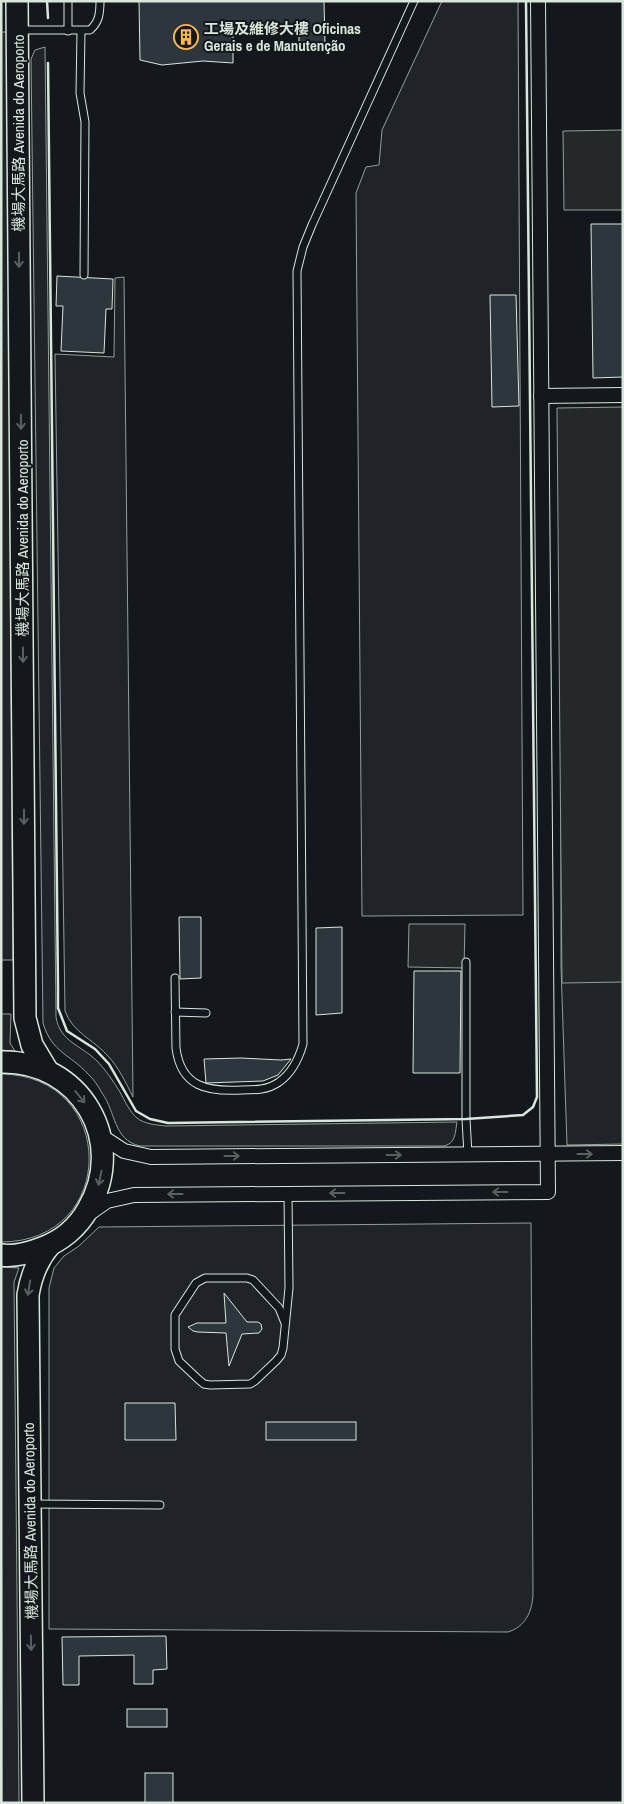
<svg xmlns="http://www.w3.org/2000/svg" width="624" height="1804" viewBox="0 0 624 1804" font-family="'Archivo Narrow','Noto Sans SC',sans-serif">
<style>
.green{fill:#202428;stroke:#939e99}
.parking{fill:#24282b;stroke:#939e99}
.building{fill:#2c363c;stroke:#d8e6dc}
.lines{fill:none;stroke-linecap:round;stroke-linejoin:round}
.lane-casing{stroke:#d8e6dc;stroke-width:9}
.street-casing{stroke:#d8e6dc;stroke-width:16}
.primary-casing{stroke:#d8e6dc;stroke-width:24}
.lane{stroke:#14181c;stroke-width:7}
.street{stroke:#14181c;stroke-width:14}
.primary{stroke:#14181c;stroke-width:21}
.wall{stroke:#d8e6dc;stroke-width:2.5}
.oneway{stroke:#59605f}
.labels{text-anchor:middle;dominant-baseline:central;stroke-width:4;stroke-linejoin:round;paint-order:stroke}
.poi-label{font-size:15px;font-weight:bold;fill:#d8e6dc;stroke:#14181c;text-anchor:start}
.street-label{font-size:15px;fill:#d8e6dc;stroke:#14181c}
</style>
<rect width="100%" height="100%" fill="#14181c"/>
<g class="green">
<path d="M 442,1 L 518,1 L 523,915 L 362,916 L 356,193 L 366,167 L 379,165 L 382,130 Z"/>
<path d="M 1,32 L 7,32 L 13,960 L 1,960 Z"/>
<path d="M 45,47 L 56,1017 C 60,1042 81,1045 97,1061 C 106,1070 113,1081 120,1092 C 125,1101 129,1111 137,1118 C 144,1124 157,1125 166,1126 L 457,1122 C 455,1133 456,1143 444,1146 L 140,1146 C 113,1140 116,1112 102,1093 C 98,1086 94,1079 88,1074 C 70,1054 52,1053 43,1023 L 31,59 L 35,50 Z"/>
<path d="M 124,277 L 133,1097 C 126,1083 119,1068 108,1056 C 93,1039 73,1033 65,1011 L 55,354 L 114,357 L 115,278 Z"/>
<path d="M 561,824 L 623,824 L 623,1144 L 567,1145 L 561,967 Z"/>
<path d="M 1,1014 L 11,1014 L 10,1043 L 15,1051 L 1,1050 Z"/>
<path d="M 1,1074 C 118,1075 119,1242 1,1242 Z"/>
<path d="M 531,1223 L 533,1595 C 532,1612 525,1627 508,1632 L 49,1629 L 49,1288 L 54,1268 L 64,1256 L 79,1246 L 99,1227 Z"/>
<path d="M 1,1267 L 19,1268 L 14,1282 L 19,1803 L 2,1803 Z"/>
</g>
<g class="parking">
<path d="M 623,130 L 623,210 L 564,210 L 563,131 Z"/>
<path d="M 623,407 L 623,982 L 562,983 L 557,408 Z"/>
<path d="M 409,924 L 465,924 L 464,968 L 408,967 Z"/>
</g>
<g class="building">
<path d="M 139,1 L 324,1 L 325,44 L 299,44 L 299,29 L 233,28 L 233,63 L 203,61 L 162,65 L 140,60 Z"/>
<path d="M 591,224 L 623,224 L 623,377 L 593,378 Z"/>
<path d="M 57,276 L 113,279 L 112,309 L 106,309 L 104,353 L 61,351 L 63,306 L 56,306 Z"/>
<path d="M 490,295 L 516,295 L 519,406 L 492,407 Z"/>
<path d="M 179,917 L 201,917 L 201,978 L 180,979 Z"/>
<path d="M 342,927 L 342,1013 L 316,1015 L 316,928 Z"/>
<path d="M 414,971 L 461,971 L 460,1073 L 413,1073 Z"/>
<path d="M 241,1058 L 281,1060 L 291,1059 L 278,1075 L 263,1081 L 206,1083 L 204,1059 Z"/>
<path d="M 224,1293 L 247,1322 L 258,1322 L 261,1324 L 262,1329 L 259,1333 L 242,1334 L 229,1366 L 226,1333 L 198,1332 L 193,1331 L 188,1327 L 197,1323 L 226,1323 Z"/>
<path d="M 125,1403 L 175,1403 L 176,1440 L 125,1440 Z"/>
<rect x="266" y="1422" width="90" height="18"/>
<path d="M 166,1636 L 167,1669 L 153,1670 L 153,1684 L 134,1684 L 134,1655 L 79,1656 L 79,1685 L 63,1685 L 62,1637 Z"/>
<rect x="127" y="1709" width="40" height="18"/>
<rect x="145" y="1773" width="28" height="30"/>
</g>
<g class="lines">
<defs>
<g id="lane">
<path d="M 68,1 L 68,31"/>
<path d="M 20,30 L 90,30 C 99,22 100,14 100,1"/>
<path d="M 81,31 L 80,93 L 85,122 L 84,275"/>
<path d="M 466,962 L 466,1119 L 468,1155"/>
<path d="M 175,978 L 176,1048 C 181,1087 207,1092 242,1090 C 255,1090 268,1090 279,1082 C 292,1073 299,1058 303,1044 L 297,271 L 303,247 L 312,225 L 414,1"/>
<path d="M 175,1012 L 206,1013"/>
<path d="M 285,1323 L 279,1308 L 253,1280 L 247,1278 L 205,1278 L 196,1283 L 175,1315 L 175,1349 L 179,1361 L 198,1379 L 204,1384 L 210,1385 L 250,1384 L 255,1381 L 276,1361 L 281,1355 L 283,1348 L 289,1288 L 288,1194"/>
<path d="M 33,1504 L 160,1505"/>
</g>
<g id="street">
<path d="M 541,396 L 623,395"/>
<path d="M 101,1136 L 124,1151 L 151,1157 L 623,1153"/>
<path d="M 87,1215 L 107,1201 L 134,1195 L 548,1192 L 538,1"/>
</g>
<g id="primary">
<path d="M 17,1 L 25,1018 L 32,1045 L 47,1070"/>
<path d="M 1,1062 C 80,1060 128,1141 88,1209 C 78,1227 61,1241 42,1248 C 29,1253 15,1257 1,1255"/>
<path d="M 33,1803 L 28,1295 C 31,1276 37,1260 50,1245"/>
</g>
</defs>
<use href="#lane" class="lane-casing"/>
<use href="#street" class="street-casing"/>
<use href="#primary" class="primary-casing"/>
<use href="#lane" class="lane"/>
<use href="#street" class="street"/>
<use href="#primary" class="primary"/>
<g class="wall">
<path d="M 47,1 L 48,18"/>
<path d="M 48,63 L 58,988 L 58,1008 L 67,1031 L 95,1049 L 109,1064 L 136,1111 L 150,1119 L 168,1123 L 466,1119 L 523,1115 L 533,1107 L 537,1097 L 526,1"/>
</g>
</g>
<defs><path id="oneway-shaft" d="M-6 0H5M1.5-3L5.5 0L1.5 3" fill="none" stroke-width="1.6" stroke-linecap="round" stroke-linejoin="round" transform="scale(1.25)"/></defs>
<g class="oneway">
<use href="#oneway-shaft" transform="translate(19 260) rotate(90)"/>
<use href="#oneway-shaft" transform="translate(21 422) rotate(90)"/>
<use href="#oneway-shaft" transform="translate(23 655) rotate(90)"/>
<use href="#oneway-shaft" transform="translate(24 817) rotate(90)"/>
<use href="#oneway-shaft" transform="translate(80 1097) rotate(51)"/>
<use href="#oneway-shaft" transform="translate(585 1154)"/>
<use href="#oneway-shaft" transform="translate(394 1155)"/>
<use href="#oneway-shaft" transform="translate(232 1156)"/>
<use href="#oneway-shaft" transform="translate(100 1178) rotate(102)"/>
<use href="#oneway-shaft" transform="translate(500 1192) rotate(180)"/>
<use href="#oneway-shaft" transform="translate(337 1193) rotate(180)"/>
<use href="#oneway-shaft" transform="translate(175 1194) rotate(180)"/>
<use href="#oneway-shaft" transform="translate(29 1288) rotate(99)"/>
<use href="#oneway-shaft" transform="translate(31 1643) rotate(89)"/>
</g>
<defs>
<symbol id="building-ring" viewBox="-11 -11 22 22"><circle r="9.5" fill="#14181c" stroke="#ffb74d" stroke-width="1.5"/><path d="M-4-6H4V6H1V3H-1V6H-4ZM-2.5-4.3h1.7v1.8h-1.7ZM.8-4.3h1.7v1.8H.8ZM-2.5-1h1.7V.8h-1.7ZM.8-1h1.7V.8H.8Z" fill="#ffb74d"/></symbol>
</defs>
<g fill-rule="evenodd">
<use href="#building-ring" x="172" y="23" width="28" height="28"/>
</g>
<g class="labels">
<g class="poi-label">
<text x="204" y="28">工場及維修大樓 Oficinas<tspan x="204" dy="17">Gerais e de Manutenção</tspan></text>
</g>
<g class="street-label">
<text transform="translate(18 133) rotate(-90)">機場大馬路 Avenida do Aeroporto</text>
<text transform="translate(22 538) rotate(-90)">機場大馬路 Avenida do Aeroporto</text>
<text transform="translate(30 1521) rotate(-91)">機場大馬路 Avenida do Aeroporto</text>
</g>
</g>
<rect width="624" height="1804" fill="none" stroke="#d8e6dc" stroke-width="5"/>
</svg>
